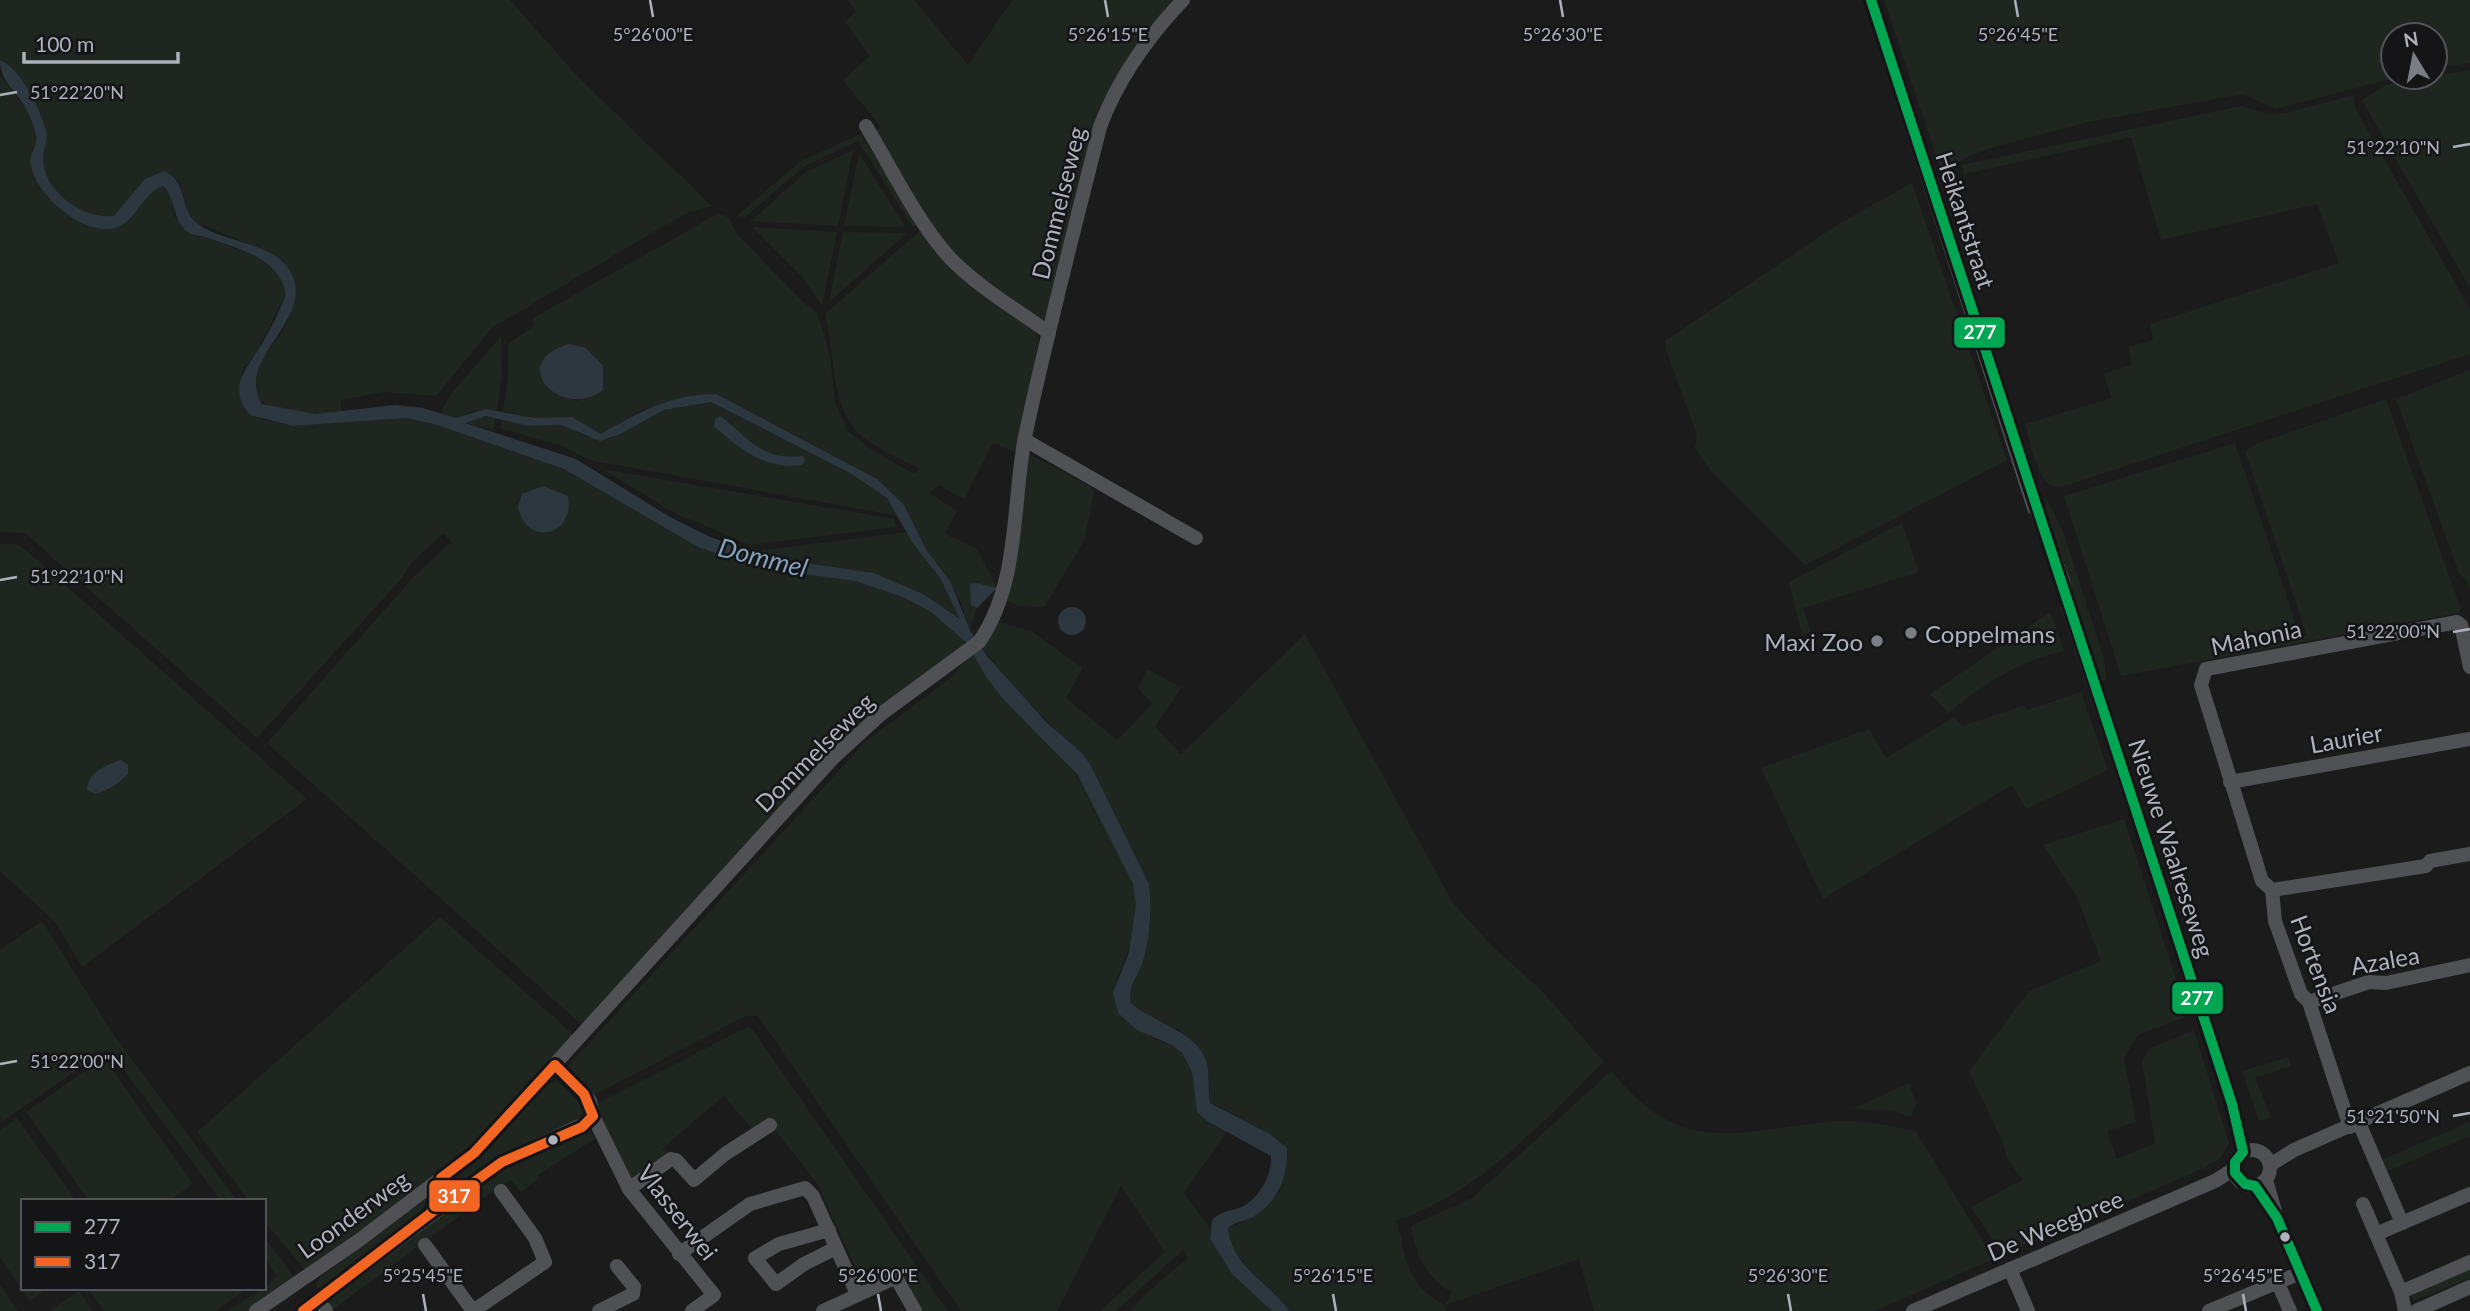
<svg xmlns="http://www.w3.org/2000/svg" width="2470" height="1311" viewBox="0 0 2470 1311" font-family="Lato,sans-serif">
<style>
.green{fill:#1f2620;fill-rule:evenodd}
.water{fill:#2d373f;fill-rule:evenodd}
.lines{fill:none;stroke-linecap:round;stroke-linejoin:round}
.minor{stroke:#4f5155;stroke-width:14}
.bus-1-casing{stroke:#151518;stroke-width:16}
.bus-2-casing{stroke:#151518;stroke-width:16}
.bus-1{stroke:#00a651;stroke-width:10}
.bus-2{stroke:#f26522;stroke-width:10}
.ticks{fill:none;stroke:#adb2bc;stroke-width:2.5}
.poi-dot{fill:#7a7d84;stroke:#151518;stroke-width:2.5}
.bus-dot{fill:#adb2bc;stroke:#151518;stroke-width:2.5}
.labels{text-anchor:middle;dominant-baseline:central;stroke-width:5;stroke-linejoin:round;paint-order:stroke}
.street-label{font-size:24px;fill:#adb2bc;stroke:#151518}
.poi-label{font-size:24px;fill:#adb2bc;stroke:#151518;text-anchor:start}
.water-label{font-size:26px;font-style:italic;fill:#83a1b8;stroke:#151518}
.ticks-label{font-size:18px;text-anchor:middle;fill:#adb2bc;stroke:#151518;stroke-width:5;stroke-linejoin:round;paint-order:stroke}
.line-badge{stroke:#151518;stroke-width:2.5}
.badge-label{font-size:19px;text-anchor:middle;font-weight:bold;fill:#fff}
</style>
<rect width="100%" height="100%" fill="#1b1b1c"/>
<g class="green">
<path d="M 0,0 L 510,0 L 578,77 L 712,206 L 690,212 L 653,232 L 492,328 L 436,396 L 384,392 L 341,400 L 341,412 C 315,414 245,419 255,375 C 261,352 290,333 291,308 C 292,295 287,278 285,265 L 267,252 L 196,222 L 187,210 L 181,184 L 173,176 L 129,200 L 114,216 C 82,219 48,194 43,161 C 42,151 49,138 45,128 C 36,106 18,83 5,62 L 0,60 Z"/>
<path d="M 848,0 L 914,0 L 968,65 L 1012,0 L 1177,0 L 1125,62 L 1099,108 L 1046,319 L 1040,320 L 967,267 L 939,238 L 875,131 L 881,127 L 843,80 L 870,56 L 845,22 L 856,11 Z"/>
<path d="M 1884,0 L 2470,0 L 2470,63 L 2435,69 L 2435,35 L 2393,35 L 2393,77 L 2398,77 L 2275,109 L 2243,94 L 2088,122 L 1987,149 L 1965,158 L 1942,174 Z"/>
<path d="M 2470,70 L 2470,288 L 2362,100 L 2388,84 Z"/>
<path d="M 0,75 L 27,111 L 35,132 L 36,145 L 32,151 L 34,178 L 106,229 C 137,224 138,196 163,186 L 172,198 L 174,216 L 198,237 L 206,237 C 237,251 279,255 286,294 L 258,350 L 242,372 L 261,419 L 293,426 L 406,418 L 434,424 L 564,469 L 698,547 L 758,568 L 855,581 L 903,597 L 931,612 L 967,643 L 859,728 L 583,1026 L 267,743 L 409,582 L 448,544 L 453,543 L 443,534 L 411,563 L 402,578 L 257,738 L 25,533 L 0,532 Z"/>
<path d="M 2354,95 L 2355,108 L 2470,309 L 2470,354 L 2076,482 C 2069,484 2059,489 2053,486 C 2036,480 2030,440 2025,424 L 2112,398 L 2104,374 L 2132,364 L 2128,347 L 2153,340 L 2150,324 L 2339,263 L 2317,204 L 2161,240 L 2131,137 L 1964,174 L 1962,165 L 2241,106 L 2268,114 L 2285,113 Z"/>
<path d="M 860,134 L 919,223 L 913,227 L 858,141 L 803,167 L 744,218 L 738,215 L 799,162 Z"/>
<path d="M 853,150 L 838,226 L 751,221 L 806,172 Z"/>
<path d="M 859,153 L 905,227 L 844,226 Z"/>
<path d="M 1912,183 L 2007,460 L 1805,565 L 1711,471 L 1695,448 L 1697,435 L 1665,347 L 1665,341 L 1835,226 Z"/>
<path d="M 719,213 L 729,218 L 737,234 L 804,303 L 817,312 L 830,355 L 835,403 L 848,431 L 869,448 L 914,474 L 919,469 C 900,459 878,449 862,436 C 830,411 835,351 825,314 L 923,228 L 1039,337 L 1018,453 L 993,443 L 964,499 L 938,485 L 930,493 L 957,511 L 945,534 L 977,549 L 997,588 L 977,583 L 971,605 L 977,608 L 970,630 L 961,603 L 927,551 L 904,505 L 877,479 L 716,395 L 644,409 L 601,434 L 572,417 L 535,418 L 503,411 L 508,377 L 508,344 L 534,326 L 533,318 ZM 604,378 L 578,401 L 553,393 Z"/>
<path d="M 752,227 L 837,232 L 822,306 L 803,278 Z"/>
<path d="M 843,232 L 907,233 L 829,302 Z"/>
<path d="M 501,336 L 502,376 L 497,410 L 474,411 L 456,418 L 440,413 L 451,394 Z"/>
<path d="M 2470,370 L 2470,589 L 2466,580 L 2459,573 L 2396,399 Z"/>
<path d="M 2386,399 L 2461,609 L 2458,613 L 2121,676 L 2064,496 L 2235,443 L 2300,636 L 2307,636 L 2245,451 L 2258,443 Z"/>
<path d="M 711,402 L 850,473 L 887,498 L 899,516 L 589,460 L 560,445 L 500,428 L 502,420 L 527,426 L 561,425 L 587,437 L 609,439 L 664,410 Z"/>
<path d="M 479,417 L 495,417 L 493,430 L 464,423 Z"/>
<path d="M 1029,454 L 1095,489 L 1084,541 L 1044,607 L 1019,606 L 1005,600 Z"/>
<path d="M 602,469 L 894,519 L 897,527 L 750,545 L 673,512 Z"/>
<path d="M 2047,499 L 2064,534 L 2104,659 L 2106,680 L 2101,681 L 2044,509 Z"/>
<path d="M 1902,523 L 1919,572 L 1803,608 L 1811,632 L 1802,635 L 1789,582 Z"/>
<path d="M 906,532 L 940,578 L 960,619 L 922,594 L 874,573 L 803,564 L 750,552 Z"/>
<path d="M 0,544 L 16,544 L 27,551 L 307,799 L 82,967 L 55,922 L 0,871 ZM 128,774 L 108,790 L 87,790 L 93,775 Z"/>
<path d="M 2050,612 L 2064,651 C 2020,661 1984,683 1949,713 L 1930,694 Z"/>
<path d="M 999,622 L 1031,631 L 1083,668 L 1066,698 L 1117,740 L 1152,704 L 1138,688 L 1148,669 L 1181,688 L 1155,727 L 1181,754 L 1305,634 L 1453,903 L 1491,945 L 1542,991 L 1604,1062 C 1539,1124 1482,1192 1395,1221 C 1401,1230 1401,1237 1403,1248 C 1407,1274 1421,1294 1445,1305 L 1452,1292 C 1425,1277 1416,1255 1411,1226 L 1472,1198 L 1611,1071 C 1682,1157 1730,1132 1826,1122 C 1854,1119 1888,1124 1916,1132 L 1994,1259 L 1874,1311 L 1594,1311 L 1579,1259 L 1445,1305 L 1446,1311 L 1289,1311 C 1268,1280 1233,1268 1228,1228 L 1252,1218 L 1280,1191 L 1268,1133 L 1210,1102 L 1208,1068 L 1180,1030 L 1158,1023 L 1131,1003 C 1127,986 1138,977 1143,961 C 1150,940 1152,907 1149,884 L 1091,766 L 1014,688 L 982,648 Z"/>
<path d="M 974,654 C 992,698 1034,725 1065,759 C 1084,779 1134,871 1136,897 C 1138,926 1128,955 1116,980 L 1151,1038 L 1172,1045 L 1183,1054 L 1192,1072 L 1198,1112 L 1227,1131 L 1184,1193 L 1211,1230 L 1210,1240 L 1232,1273 L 1272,1311 L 1130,1311 L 1143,1296 L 1188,1258 L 1183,1250 L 1116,1311 L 1100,1311 L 1165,1252 L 1121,1186 L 1057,1311 L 961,1311 L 758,1016 L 746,1016 L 592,1096 L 568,1072 L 568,1066 L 866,741 L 953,676 L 964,662 Z"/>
<path d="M 2081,692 L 2108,770 L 2026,809 L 2012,785 L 1823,899 L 1761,768 L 1869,729 L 1886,758 L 1954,717 L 1962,726 L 2023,706 L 2028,710 Z"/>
<path d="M 2124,819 L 2188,1016 L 2138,1035 L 2124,1058 L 2136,1122 L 2107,1131 L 2117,1159 L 2155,1143 L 2142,1061 L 2149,1049 L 2194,1030 L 2229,1143 L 2221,1158 L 2204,1168 L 2003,1255 L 1971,1207 L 2022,1180 L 2006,1156 L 2004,1145 L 1969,1071 L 2029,991 L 2101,961 L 2078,899 L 2043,845 Z"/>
<path d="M 440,917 L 573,1034 L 465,1153 L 306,1271 L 264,1221 L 264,1201 L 249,1201 L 197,1132 Z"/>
<path d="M 42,921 L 113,1034 L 237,1201 L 221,1201 L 111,1052 L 106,1050 L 0,1123 L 0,950 Z"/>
<path d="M 750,1026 L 948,1311 L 921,1311 L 895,1272 L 862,1282 L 817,1183 L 768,1121 L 753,1130 L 724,1096 L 662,1149 L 668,1154 L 631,1179 C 619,1154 601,1128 596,1104 Z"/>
<path d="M 2288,1057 L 2291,1066 L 2255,1078 L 2271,1117 L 2259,1121 L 2242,1071 Z"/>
<path d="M 104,1058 L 193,1184 L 169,1201 L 89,1201 L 26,1112 Z"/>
<path d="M 557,1081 L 584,1107 L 583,1116 L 578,1121 L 498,1159 L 319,1290 L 316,1284 L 320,1277 L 481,1158 L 545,1087 Z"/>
<path d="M 1909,1083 L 1916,1104 L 1911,1117 L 1893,1111 L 1852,1109 Z"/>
<path d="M 17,1118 L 76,1201 L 23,1201 L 23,1288 L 47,1288 L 30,1301 L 0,1258 L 0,1130 Z"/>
<path d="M 2470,1122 L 2470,1136 L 2388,1171 L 2383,1159 Z"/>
<path d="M 588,1131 L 596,1138 L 538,1175 L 538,1179 L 521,1192 L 511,1180 L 500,1186 L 331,1311 L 326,1302 L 492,1176 Z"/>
<path d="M 264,1237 L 295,1278 L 249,1311 L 227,1311 L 264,1288 L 277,1276 L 264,1257 Z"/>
<path d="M 2470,1265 L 2470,1278 L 2414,1301 L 2410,1292 Z"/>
<path d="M 0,1285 L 18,1311 L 0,1311 Z"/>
<path d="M 88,1288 L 247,1288 L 216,1311 L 104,1311 Z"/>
<path d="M 79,1291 L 93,1311 L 49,1311 Z"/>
</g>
<g class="water">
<path d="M 0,60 C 21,69 41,110 46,131 C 49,139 43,149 43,158 C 44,192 82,219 114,216 L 145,179 L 165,171 C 190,185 178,207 197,223 C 224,245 278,240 293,277 C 311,323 234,360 262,404 L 315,414 L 395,405 L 423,408 L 456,418 L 486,409 L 535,418 L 572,417 L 601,434 C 638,412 672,394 716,394 L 877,479 L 904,505 L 927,551 L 950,581 L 970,630 L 987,656 L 1046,722 L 1082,753 L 1091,766 L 1149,884 C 1152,907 1150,940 1143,961 C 1138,977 1127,986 1131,1003 C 1156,1025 1203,1032 1208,1069 C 1209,1080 1208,1091 1210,1103 L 1268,1133 L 1287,1148 C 1288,1176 1279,1201 1253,1217 C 1244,1222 1236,1221 1228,1228 C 1233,1269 1268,1280 1289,1311 L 1272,1311 L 1232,1274 L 1210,1239 L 1212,1220 C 1225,1208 1235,1212 1247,1204 C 1262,1194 1272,1173 1271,1156 L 1207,1121 L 1197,1112 L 1192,1072 L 1183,1054 L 1172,1045 L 1137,1030 L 1118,1013 L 1113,993 L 1129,952 L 1136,905 L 1133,884 L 1078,775 L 1004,700 L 986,677 L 967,643 L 931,612 L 903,597 L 855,581 L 758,568 L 698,547 L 564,469 L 434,424 L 406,418 L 293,426 L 250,415 C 228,390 244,372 258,350 C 269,333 279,313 286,294 C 279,258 239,249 208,238 C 201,235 194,237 188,232 C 171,220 177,198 163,186 C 140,194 136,226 110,229 C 79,232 37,195 31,166 C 29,157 32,154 35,146 C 39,136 32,124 29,115 C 20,93 0,84 0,60 ZM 711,402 L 850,473 L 887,498 L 912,542 L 940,578 L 960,619 L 923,594 L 874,573 L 784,560 L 750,552 L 708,536 L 670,517 L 576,459 L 465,423 L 486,416 L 527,426 L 561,425 L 600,441 L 620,434 L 664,410 Z"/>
<path d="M 569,344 L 586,348 L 603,366 L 603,390 C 561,422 505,362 569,344 Z"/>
<path d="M 720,416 C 752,440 759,460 803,456 L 805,461 L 802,465 C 768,471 739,449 714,426 L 715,419 Z"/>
<path d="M 543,486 L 568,496 C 575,536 527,548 518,507 L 522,494 Z"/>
<path d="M 977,583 L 997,588 L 977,608 L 971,605 L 970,584 Z"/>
<circle cx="1072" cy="621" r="14"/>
<path d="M 121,760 L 128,765 L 128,774 C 118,784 109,790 95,794 L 87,790 C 88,772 106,765 121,760 Z"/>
</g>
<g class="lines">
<g class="minor">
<path d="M 1871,0 L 2034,508"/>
<path d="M 866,126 C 892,169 916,220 950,258 C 978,287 1016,309 1049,333"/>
<path d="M 1025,440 L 1196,538"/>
<path d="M 2033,501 L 2063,581 L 2068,606 L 2232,1104 L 2243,1152"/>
<path d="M 2230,782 L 2470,739"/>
<path d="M 2272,890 L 2262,881 L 2201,685 L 2206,669 L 2457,622 L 2461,625 L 2470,667"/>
<path d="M 2272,890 L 2275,921 L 2301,994 L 2309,1002 L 2350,1127"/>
<path d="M 2272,890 L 2426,866 L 2430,861 L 2470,854"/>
<path d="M 2309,1002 L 2369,982 L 2386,983 L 2470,965"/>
<path d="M 593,1116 L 629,1189 L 714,1295 L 692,1311"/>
<path d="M 2359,1123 L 2402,1223"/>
<circle cx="2252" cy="1168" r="18"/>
<path d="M 2270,1165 L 2294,1150 L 2470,1073"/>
<path d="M 2266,1180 L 2277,1218 L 2317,1311"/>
<path d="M 629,1189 L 671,1159 L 676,1160 L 694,1180 L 725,1154 L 770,1125"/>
<path d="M 2363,1204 L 2401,1292"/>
<path d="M 829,1230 L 779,1244 L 755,1258 L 776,1284 L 804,1264 L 836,1248"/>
<path d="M 2376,1234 L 2470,1194"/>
<path d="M 425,1245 L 473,1311"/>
<path d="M 679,1254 L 750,1204 L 805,1188 L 813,1196 L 857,1294"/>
<path d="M 2010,1269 L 2028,1311"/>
<path d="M 2277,1281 L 2290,1311"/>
<path d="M 325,1309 L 326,1311"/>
<path d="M 256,1311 L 358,1241 L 474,1153 L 834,757 L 881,714 L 979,642 C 1020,583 1012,504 1025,437 C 1047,333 1074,230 1100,127 C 1118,78 1147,38 1183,0"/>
<path d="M 303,1311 L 502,1162 L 588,1122 L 593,1116 L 590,1101 L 555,1065"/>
<path d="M 473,1311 L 545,1262 L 535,1238 L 501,1191"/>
<path d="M 599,1311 L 633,1294 L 634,1287 L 617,1266"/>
<path d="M 823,1311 L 892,1279 L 898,1281 L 915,1311"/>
<path d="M 1913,1311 L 2215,1181 L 2234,1169"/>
<path d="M 2209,1311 L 2300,1273"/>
<path d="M 2405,1311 L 2401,1292 L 2470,1262"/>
<path d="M 2416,1311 L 2470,1287"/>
</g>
<defs>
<path id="bus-1" d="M 1871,0 L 2232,1104 L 2243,1152 L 2235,1162 L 2235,1173 L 2245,1184 L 2255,1186 L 2277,1218 L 2317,1311"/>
<g id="bus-2">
<path d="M 555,1065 L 584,1094 L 593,1116 L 582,1127 L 502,1162 L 431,1213 L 441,1178 L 474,1153 Z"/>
<path d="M 303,1311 L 431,1213"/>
</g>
</defs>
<use href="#bus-1" class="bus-1-casing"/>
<use href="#bus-2" class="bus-2-casing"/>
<use href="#bus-1" class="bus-1"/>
<use href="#bus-2" class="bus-2"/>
</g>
<path class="ticks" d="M 650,0 L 653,17M 1105,0 L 1108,17M 1560,0 L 1563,17M 2015,0 L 2018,17M 0,95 L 17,92M 2453,147 L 2470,144M 0,580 L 17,577M 2453,632 L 2470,629M 0,1064 L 17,1061M 2453,1116 L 2470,1113M 423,1294 L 426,1311M 878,1294 L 881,1311M 1333,1294 L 1336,1311M 1788,1294 L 1791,1311M 2243,1294 L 2246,1311"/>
<g class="poi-dot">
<circle cx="1911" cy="633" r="7"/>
<circle cx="1877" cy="641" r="7"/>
</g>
<g class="bus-dot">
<circle cx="553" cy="1140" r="6"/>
<circle cx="2285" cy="1237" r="6"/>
</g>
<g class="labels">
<g class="street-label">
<text transform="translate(1058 203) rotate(-76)">Dommelseweg</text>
<text transform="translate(1966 220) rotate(72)">Heikantstraat</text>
<text transform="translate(2256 637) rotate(-12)">Mahonia</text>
<text transform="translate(2346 738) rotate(-10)">Laurier</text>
<text transform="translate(814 752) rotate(-45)">Dommelseweg</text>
<text transform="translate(2172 848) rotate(72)">Nieuwe Waalreseweg</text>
<text transform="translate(2385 960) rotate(-10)">Azalea</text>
<text transform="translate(2317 964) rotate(69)">Hortensia</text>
<text transform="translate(678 1212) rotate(52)">Vlasserwei</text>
<text transform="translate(353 1214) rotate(-36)">Loonderweg</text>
<text transform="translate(2055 1225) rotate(-23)">De Weegbree</text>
</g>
<g class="poi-label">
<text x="1925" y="633">Coppelmans</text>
<text x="1863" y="641" text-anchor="end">Maxi Zoo</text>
</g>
<g class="water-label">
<text transform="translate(763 557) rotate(14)">Dommel</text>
</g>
</g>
<g class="ticks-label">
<text x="653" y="41">5°26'00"E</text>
<text x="1108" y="41">5°26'15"E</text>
<text x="1563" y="41">5°26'30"E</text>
<text x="2018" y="41">5°26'45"E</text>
<text x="77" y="99">51°22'20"N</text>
<text x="2393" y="154">51°22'10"N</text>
<text x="77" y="583">51°22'10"N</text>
<text x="2393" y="638">51°22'00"N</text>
<text x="77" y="1068">51°22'00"N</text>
<text x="2393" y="1123">51°21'50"N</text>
<text x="423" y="1282">5°25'45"E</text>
<text x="878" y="1282">5°26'00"E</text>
<text x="1333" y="1282">5°26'15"E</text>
<text x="1788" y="1282">5°26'30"E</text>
<text x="2243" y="1282">5°26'45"E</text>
</g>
<g class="line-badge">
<rect x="1953" y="316" width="53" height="33" rx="7" fill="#00a651"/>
<rect x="2171" y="981" width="53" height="34" rx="7" fill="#00a651"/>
<rect x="428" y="1179" width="53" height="34" rx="7" fill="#f26522"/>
</g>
<g class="badge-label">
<text x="1980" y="339">277</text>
<text x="2197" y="1005">277</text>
<text x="454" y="1203">317</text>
</g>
<rect x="21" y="1199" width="245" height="91" fill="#151518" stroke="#52545a" stroke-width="2"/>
<rect x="35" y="1222" width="35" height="10" fill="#00a651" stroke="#52545a" stroke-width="2"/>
<text x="84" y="1234" font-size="21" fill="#adb2bc">277</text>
<rect x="35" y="1257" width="35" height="10" fill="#f26522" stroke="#52545a" stroke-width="2"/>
<text x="84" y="1269" font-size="21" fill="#adb2bc">317</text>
<g transform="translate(2414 56) rotate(350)"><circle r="33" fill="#151518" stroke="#52545a" stroke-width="2"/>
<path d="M0-5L12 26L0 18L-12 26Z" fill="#7a7d84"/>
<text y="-10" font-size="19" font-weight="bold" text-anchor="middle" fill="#adb2bc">N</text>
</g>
<path d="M24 52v10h154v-10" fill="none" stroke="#adb2bc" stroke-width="3.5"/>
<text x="35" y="52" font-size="21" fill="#adb2bc" stroke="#151518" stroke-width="5" paint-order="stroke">100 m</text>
</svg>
